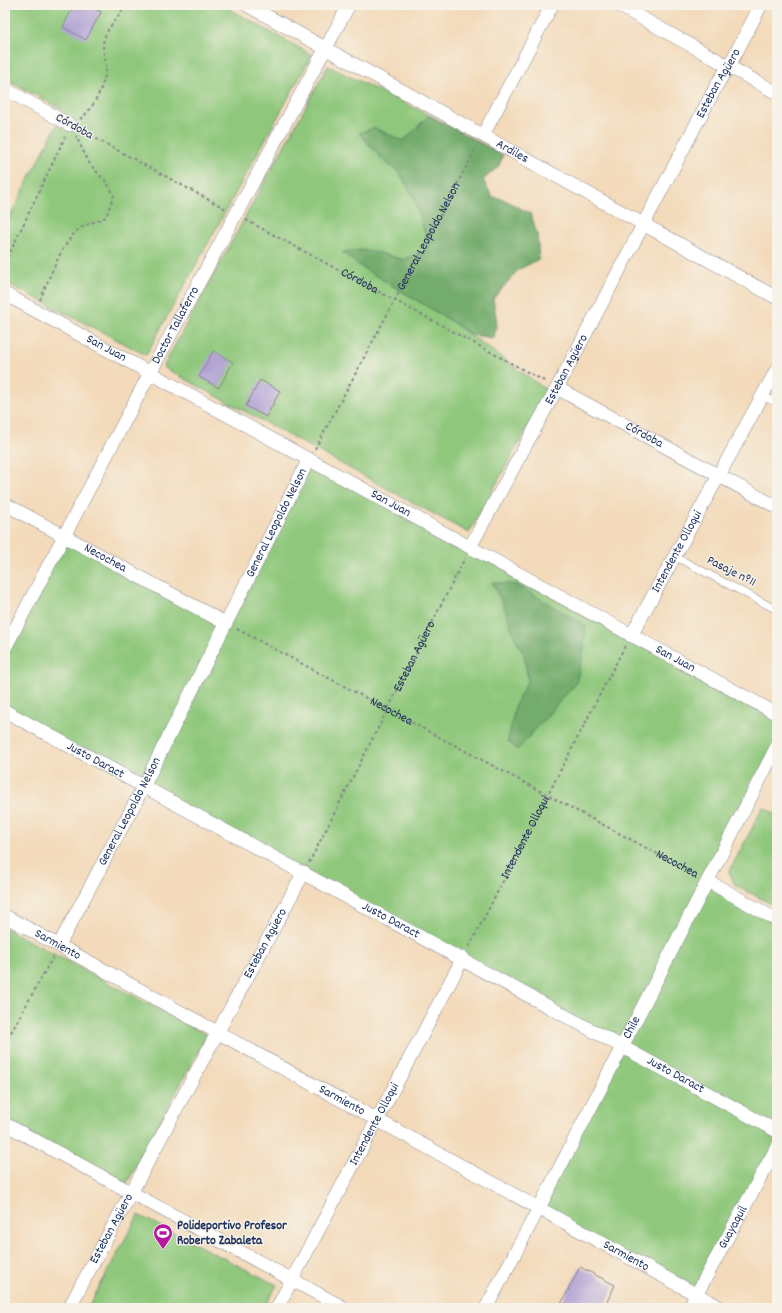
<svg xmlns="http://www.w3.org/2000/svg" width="782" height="1313" viewBox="0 0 782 1313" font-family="Dekko,sans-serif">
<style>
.green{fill:#8fc87c;stroke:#557c6d}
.forest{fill:#73ac6c;stroke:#476e65}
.building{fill:#b1a2d4}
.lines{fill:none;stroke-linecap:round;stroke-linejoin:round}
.lane-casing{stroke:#87848c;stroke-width:8}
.street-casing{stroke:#87848c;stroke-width:14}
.path{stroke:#87848c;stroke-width:2;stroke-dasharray:3 3;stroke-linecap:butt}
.lane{stroke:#fff;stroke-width:7}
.street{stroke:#fff;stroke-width:13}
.labels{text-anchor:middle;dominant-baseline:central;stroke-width:3;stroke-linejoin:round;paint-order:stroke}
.street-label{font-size:13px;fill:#1b2f5e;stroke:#f7f3e8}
.poi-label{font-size:13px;font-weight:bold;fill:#1b2f5e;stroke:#f7f3e8;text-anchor:start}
</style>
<rect width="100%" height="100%" fill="#f7f3e8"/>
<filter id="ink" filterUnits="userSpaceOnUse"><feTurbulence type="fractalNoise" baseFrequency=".025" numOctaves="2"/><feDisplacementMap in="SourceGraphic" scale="8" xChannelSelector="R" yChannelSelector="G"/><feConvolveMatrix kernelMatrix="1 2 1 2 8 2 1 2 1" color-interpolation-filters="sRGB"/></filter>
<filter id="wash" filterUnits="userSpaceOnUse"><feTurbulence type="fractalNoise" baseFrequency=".012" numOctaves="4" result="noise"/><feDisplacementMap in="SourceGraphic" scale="16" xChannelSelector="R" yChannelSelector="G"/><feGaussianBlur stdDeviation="0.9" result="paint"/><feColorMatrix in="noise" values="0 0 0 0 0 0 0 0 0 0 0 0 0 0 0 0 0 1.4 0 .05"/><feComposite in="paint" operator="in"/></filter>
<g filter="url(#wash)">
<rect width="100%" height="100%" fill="#f3daba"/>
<g class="green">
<path d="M 5,5 L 222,5 L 312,55 L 146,355 L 5,282 L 5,226 L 64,111 L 5,78 Z"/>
<path d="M 328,66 L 429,115 L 412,133 L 403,141 L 374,128 L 383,160 L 400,173 L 414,198 L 428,243 L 425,252 L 403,260 L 380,253 L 360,266 L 448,319 L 548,391 L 469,533 L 163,367 Z"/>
<path d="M 309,459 L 777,714 L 777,746 L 708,880 L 777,920 L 777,1146 L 697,1295 L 539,1208 L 623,1046 L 5,711 L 5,648 L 65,536 L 225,623 Z"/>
<path d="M 763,807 L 777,815 L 777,907 L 735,885 L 729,872 Z"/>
<path d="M 5,928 L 207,1035 L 127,1183 L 5,1122 Z"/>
<path d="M 138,1215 L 277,1285 L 264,1308 L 88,1308 Z"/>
</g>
<g class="forest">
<path d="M 429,115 L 503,155 L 499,166 L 483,180 L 492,197 L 503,199 L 531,214 L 537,234 L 539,259 L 518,270 L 493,299 L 497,323 L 494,338 L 472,335 L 448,319 L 360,266 L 342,252 L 361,250 L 380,253 L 403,260 L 425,252 L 428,243 L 414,198 L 400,173 L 383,160 L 359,133 L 374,128 L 403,141 L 412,133 Z"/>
<path d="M 492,582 L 517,585 L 586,626 L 584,649 L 576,683 L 517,750 L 508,741 L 515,706 L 528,680 L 524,655 L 514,636 L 505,609 Z"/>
</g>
<g id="blocks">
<g class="building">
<path d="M 74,5 L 87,5 L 101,12 L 86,40 L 63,27 Z"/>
<path d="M 213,351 L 233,362 L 219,388 L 199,377 Z"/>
<path d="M 260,380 L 280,391 L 266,417 L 246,406 Z"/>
<path d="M 580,1267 L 615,1285 L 604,1308 L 559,1308 Z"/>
</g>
</g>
</g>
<g filter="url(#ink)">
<use href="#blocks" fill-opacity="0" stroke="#87848c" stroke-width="1"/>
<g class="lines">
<defs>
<g id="lane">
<path d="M 763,396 L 777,403"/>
<path d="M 674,556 L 777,610"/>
</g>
<g id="street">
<path id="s6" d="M 247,5 L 777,298"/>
<path d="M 618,5 L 777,93"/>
<path d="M 5,89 L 70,125"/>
<path d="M 483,135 L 552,5"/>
<path id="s7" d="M 5,294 C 263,432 519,575 777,714"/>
<path id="s8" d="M 557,388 L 777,507"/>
<path id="s9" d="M 5,504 L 225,623"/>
<path id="s10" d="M 470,547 L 557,388 L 719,81 L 729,66 L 761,5"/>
<path id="s11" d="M 631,636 L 777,369"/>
<path id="s12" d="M 5,648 L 150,373 L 349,5"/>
<path id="s13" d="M 5,711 C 262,852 521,989 777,1131"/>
<path d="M 708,881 L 777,920"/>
<path id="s14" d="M 5,916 L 721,1308"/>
<path id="s15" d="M 59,945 L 136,801 L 309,459"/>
<path d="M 5,1124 L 344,1308"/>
<path id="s16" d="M 69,1308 L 304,872"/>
<path id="s17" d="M 277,1308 L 463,958"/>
<path id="s18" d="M 486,1308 L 539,1208 L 777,746"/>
<path id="s19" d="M 689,1308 L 777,1147"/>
</g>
</defs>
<use href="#lane" class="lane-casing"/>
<use href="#street" class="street-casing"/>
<g class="path">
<path d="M 80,119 C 93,111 106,82 106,67 C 106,58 101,48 104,39 C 107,28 120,15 126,5"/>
<path d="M 80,130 L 226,209"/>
<path id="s1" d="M 246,220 L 546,382"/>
<path d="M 5,263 L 65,137"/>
<path d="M 40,300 C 47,283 63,241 78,230 C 86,224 97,221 106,217 L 114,195 L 107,183 L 89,163 L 76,136"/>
<path id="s2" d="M 315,449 L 477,147"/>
<path id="s3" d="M 237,629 L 697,875"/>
<path id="s4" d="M 309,863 L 465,558"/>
<path id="s5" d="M 469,947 L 625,646"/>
<path d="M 5,1043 L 54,955"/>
</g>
<use href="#lane" class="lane"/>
<use href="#street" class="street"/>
</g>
</g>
<defs>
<symbol id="stadium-pin" viewBox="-11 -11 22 30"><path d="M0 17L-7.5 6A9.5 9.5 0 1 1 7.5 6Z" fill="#b5179e" stroke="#f7f3e8"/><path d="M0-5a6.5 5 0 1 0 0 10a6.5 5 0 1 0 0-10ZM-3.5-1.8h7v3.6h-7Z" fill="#fff"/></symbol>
</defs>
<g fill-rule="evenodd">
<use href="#stadium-pin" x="152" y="1222" width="22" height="30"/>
</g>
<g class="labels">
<g class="street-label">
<text stroke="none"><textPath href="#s10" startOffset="526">Esteban Agüero</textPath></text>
<text transform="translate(74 127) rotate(29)">Córdoba</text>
<text stroke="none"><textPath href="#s6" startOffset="303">Ardiles</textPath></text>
<text stroke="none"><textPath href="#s2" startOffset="241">General Leopoldo Nelson</textPath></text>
<text stroke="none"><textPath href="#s1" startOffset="129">Córdoba</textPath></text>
<text stroke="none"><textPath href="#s12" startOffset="365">Doctor Tallaferro</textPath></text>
<text stroke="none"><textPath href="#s7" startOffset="115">San Juan</textPath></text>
<text stroke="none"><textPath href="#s10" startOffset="202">Esteban Agüero</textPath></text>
<text stroke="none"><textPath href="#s8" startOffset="99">Córdoba</textPath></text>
<text stroke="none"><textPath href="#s7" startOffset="439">San Juan</textPath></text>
<text stroke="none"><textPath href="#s15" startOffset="475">General Leopoldo Nelson</textPath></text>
<text stroke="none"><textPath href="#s11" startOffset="96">Intendente Olloqui</textPath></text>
<text stroke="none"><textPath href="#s9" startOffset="114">Necochea</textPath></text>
<text transform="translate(731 572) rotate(27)">Pasaje nº11</text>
<text stroke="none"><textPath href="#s4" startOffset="232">Esteban Agüero</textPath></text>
<text stroke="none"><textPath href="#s7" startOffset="763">San Juan</textPath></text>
<text stroke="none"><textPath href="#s3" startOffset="175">Necochea</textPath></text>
<text stroke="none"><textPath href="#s13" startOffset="103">Justo Daract</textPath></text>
<text stroke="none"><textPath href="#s15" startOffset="151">General Leopoldo Nelson</textPath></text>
<text stroke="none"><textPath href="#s5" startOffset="123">Intendente Olloqui</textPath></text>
<text stroke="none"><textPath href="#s3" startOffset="499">Necochea</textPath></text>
<text stroke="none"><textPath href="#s13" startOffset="439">Justo Daract</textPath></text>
<text stroke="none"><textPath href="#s16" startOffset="414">Esteban Agüero</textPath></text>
<text stroke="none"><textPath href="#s14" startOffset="60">Sarmiento</textPath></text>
<text stroke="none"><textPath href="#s18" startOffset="316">Chile</textPath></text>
<text stroke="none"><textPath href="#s13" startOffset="763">Justo Daract</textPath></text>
<text stroke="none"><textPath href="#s14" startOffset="384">Sarmiento</textPath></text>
<text stroke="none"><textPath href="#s17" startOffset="208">Intendente Olloqui</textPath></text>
<text stroke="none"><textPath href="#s19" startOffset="92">Guayaquil</textPath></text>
<text stroke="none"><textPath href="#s16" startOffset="90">Esteban Agüero</textPath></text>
<text stroke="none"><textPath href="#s14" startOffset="708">Sarmiento</textPath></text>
</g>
<g class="poi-label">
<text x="177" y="1226">Polideportivo Profesor<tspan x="177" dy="15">Roberto Zabaleta</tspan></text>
</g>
</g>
<rect width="782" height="1313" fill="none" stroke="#f7f3e8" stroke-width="20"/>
</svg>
